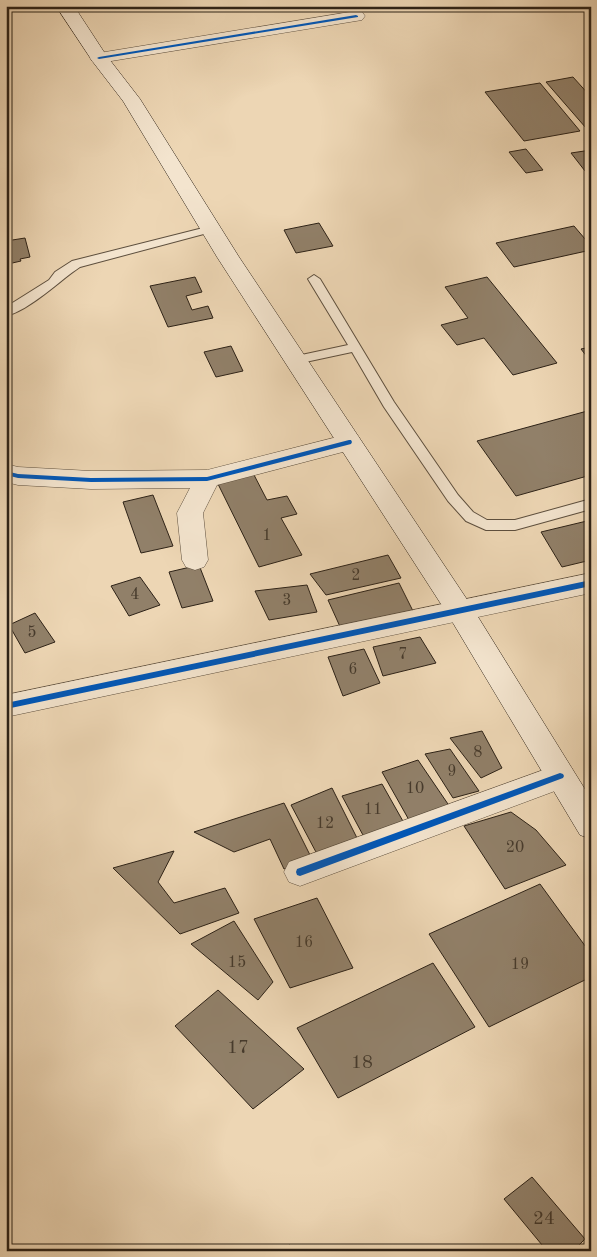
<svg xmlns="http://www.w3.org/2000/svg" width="597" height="1257" viewBox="0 0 597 1257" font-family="'Old Standard TT',serif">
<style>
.building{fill:#918069;stroke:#2d2217}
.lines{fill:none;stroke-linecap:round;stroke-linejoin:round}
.service-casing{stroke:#5d4f3e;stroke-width:2}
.minor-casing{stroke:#5d4f3e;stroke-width:1}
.secondary-casing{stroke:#2d2217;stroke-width:1}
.service{fill:#f3e4ce;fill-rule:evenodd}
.minor{fill:#f3e4ce;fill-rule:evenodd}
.secondary{fill:#f3e4ce;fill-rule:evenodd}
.cycleway-casing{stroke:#f3e4ce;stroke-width:3}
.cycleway{fill:#0057b8;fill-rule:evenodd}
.labels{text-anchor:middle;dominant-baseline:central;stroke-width:5;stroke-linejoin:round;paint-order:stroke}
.number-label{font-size:16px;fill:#463a2c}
.near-number-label{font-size:19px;fill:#463a2c}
</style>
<rect width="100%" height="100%" fill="#edd6b4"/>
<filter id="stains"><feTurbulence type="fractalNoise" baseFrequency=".004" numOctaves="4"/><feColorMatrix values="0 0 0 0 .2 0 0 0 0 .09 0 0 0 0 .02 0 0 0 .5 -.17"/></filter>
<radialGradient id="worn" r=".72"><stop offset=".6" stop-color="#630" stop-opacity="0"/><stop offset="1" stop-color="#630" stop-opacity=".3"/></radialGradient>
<g class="building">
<path d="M 573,77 L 591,97 L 591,127 L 586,128 L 546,82 Z"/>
<path d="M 540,83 L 580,131 L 524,141 L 485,92 Z"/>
<path d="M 526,149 L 543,170 L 526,173 L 509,152 Z"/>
<path d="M 591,150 L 591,170 L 585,171 L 571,153 Z"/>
<path d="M 319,223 L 333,246 L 296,253 L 284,230 Z"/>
<path d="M 574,226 L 591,246 L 591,250 L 514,267 L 496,243 Z"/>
<path d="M 25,238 L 30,257 L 20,259 L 21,261 L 8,264 L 6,241 Z"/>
<path d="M 195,277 L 202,292 L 186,296 L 192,310 L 208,306 L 213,318 L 168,327 L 150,286 Z"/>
<path d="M 487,277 L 557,363 L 513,375 L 484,338 L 457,345 L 441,325 L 468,318 L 445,287 Z"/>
<path d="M 231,346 L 243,371 L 216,377 L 204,352 Z"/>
<path d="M 591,347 L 591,362 L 581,349 Z"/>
<path d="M 591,410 L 591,475 L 516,496 L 477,441 Z"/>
<path d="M 253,473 L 267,500 L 287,496 L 297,514 L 281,518 L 302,555 L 259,567 L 218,484 Z"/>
<path d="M 153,495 L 173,546 L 141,553 L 123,502 Z"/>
<path d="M 591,520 L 591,560 L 562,567 L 541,532 Z"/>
<path d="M 388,555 L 401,578 L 326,595 L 310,574 Z"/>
<path d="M 199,565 L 213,601 L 182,608 L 169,572 Z"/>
<path d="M 140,577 L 160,605 L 129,616 L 111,586 Z"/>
<path d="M 399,583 L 414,613 L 342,631 L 328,600 Z"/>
<path d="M 307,585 L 317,612 L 269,620 L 255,591 Z"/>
<path d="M 35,613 L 55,642 L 25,653 L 9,625 Z"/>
<path d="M 420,637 L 436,663 L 383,676 L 373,647 Z"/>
<path d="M 364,649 L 380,683 L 343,696 L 328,657 Z"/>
<path d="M 482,731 L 502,768 L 481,778 L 450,738 Z"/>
<path d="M 450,749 L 479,791 L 453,798 L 425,754 Z"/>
<path d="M 418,760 L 450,807 L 409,820 L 382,772 Z"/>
<path d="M 382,784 L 404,823 L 364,837 L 342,796 Z"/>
<path d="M 332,788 L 359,842 L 317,854 L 291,805 Z"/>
<path d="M 284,803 L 313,861 L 284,869 L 270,839 L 234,852 L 194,832 Z"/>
<path d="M 511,812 L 536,830 L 566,865 L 505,889 L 464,826 Z"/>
<path d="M 174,851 L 158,882 L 174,903 L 225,888 L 239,913 L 180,934 L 113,868 Z"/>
<path d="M 540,884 L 591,954 L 591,977 L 489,1027 L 429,934 Z"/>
<path d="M 317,898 L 353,968 L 290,988 L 254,919 Z"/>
<path d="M 234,921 L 273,982 L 258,1000 L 191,944 Z"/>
<path d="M 433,963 L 475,1027 L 338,1098 L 297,1028 Z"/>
<path d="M 218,990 L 304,1069 L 253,1109 L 175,1026 Z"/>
<path d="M 532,1177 L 585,1239 L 573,1251 L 547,1251 L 504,1199 Z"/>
<path d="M 290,1245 L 295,1251 L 272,1251 Z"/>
</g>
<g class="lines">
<defs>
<g id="service">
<path d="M 211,226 L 215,227 L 217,229 L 215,231 L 80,267 C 60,280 30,310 6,316 L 6,307 L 49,280 L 55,272 L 72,261 Z"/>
<path d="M 314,275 L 320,279 L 394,402 L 458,495 L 473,512 L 487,520 L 515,520 L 591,499 L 591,509 L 515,530 L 486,530 L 466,521 L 448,501 L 384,407 L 352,352 L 296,364 L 290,360 L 292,357 L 348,345 L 308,279 Z"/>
</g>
<g id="minor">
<path d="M 356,11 L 362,12 L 365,16 L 362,20 L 99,63 L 93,62 L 90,58 L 93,54 L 99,53 Z"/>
<path d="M 349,434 L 358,436 L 361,442 L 358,448 L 217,485 L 203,513 L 208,560 L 204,567 L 195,570 L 186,567 L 182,560 L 177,513 L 190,488 L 91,489 L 18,485 L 6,482 L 6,464 L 18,467 L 91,471 L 207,470 Z"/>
<path d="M 591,573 L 591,593 L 6,717 L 6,695 Z"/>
<path d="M 560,764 L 571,767 L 575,776 L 571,785 L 300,886 L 289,882 L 284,872 L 289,862 Z"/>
</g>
<path id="secondary" d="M 56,6 L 74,6 L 106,55 L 140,99 L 239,257 L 470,604 L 591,799 L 591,839 L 580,835 L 450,618 L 217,257 L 123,101 L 93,62 Z"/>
</defs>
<use href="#service" class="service-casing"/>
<use href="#minor" class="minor-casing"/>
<use href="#secondary" class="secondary-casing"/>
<use href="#service" class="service"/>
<use href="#minor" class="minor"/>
<use href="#secondary" class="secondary"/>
<defs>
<g id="cycleway">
<path d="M 356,15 L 358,16 L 358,17 L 99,59 L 97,58 L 99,57 Z"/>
<path d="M 349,440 L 351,440 L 352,442 L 351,444 L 207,481 L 91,482 L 18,478 L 6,475 L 6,471 L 18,474 L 91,478 L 207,477 Z"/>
<path d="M 591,580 L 591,586 L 6,709 L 6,703 Z"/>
<path d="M 560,773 L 563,774 L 564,776 L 563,778 L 300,876 L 297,875 L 296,872 L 297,869 Z"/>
</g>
</defs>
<use href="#cycleway" class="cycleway-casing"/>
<use href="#cycleway" class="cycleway"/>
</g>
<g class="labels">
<g class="number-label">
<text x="267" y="536">1</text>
<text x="356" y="576">2</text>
<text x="135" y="595">4</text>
<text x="287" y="601">3</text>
<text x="32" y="633">5</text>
<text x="403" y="655">7</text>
<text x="353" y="670">6</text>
<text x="478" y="753">8</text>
<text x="452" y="772">9</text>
<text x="415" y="789">10</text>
<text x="373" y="810">11</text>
<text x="325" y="824">12</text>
<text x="515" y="848">20</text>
<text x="304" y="943">16</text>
<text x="237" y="963">15</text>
<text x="520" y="965">19</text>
</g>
<g class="near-number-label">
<text x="238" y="1048">17</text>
<text x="362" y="1063">18</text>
<text x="544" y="1219">24</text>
</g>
</g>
<rect width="597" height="1257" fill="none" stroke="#edd6b4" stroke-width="25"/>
<rect x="8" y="8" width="582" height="1242" fill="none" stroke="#2d2217" stroke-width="2.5"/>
<rect x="12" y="12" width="572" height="1232" fill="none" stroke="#2d2217"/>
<rect width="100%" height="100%" filter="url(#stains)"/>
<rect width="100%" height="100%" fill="url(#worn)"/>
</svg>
